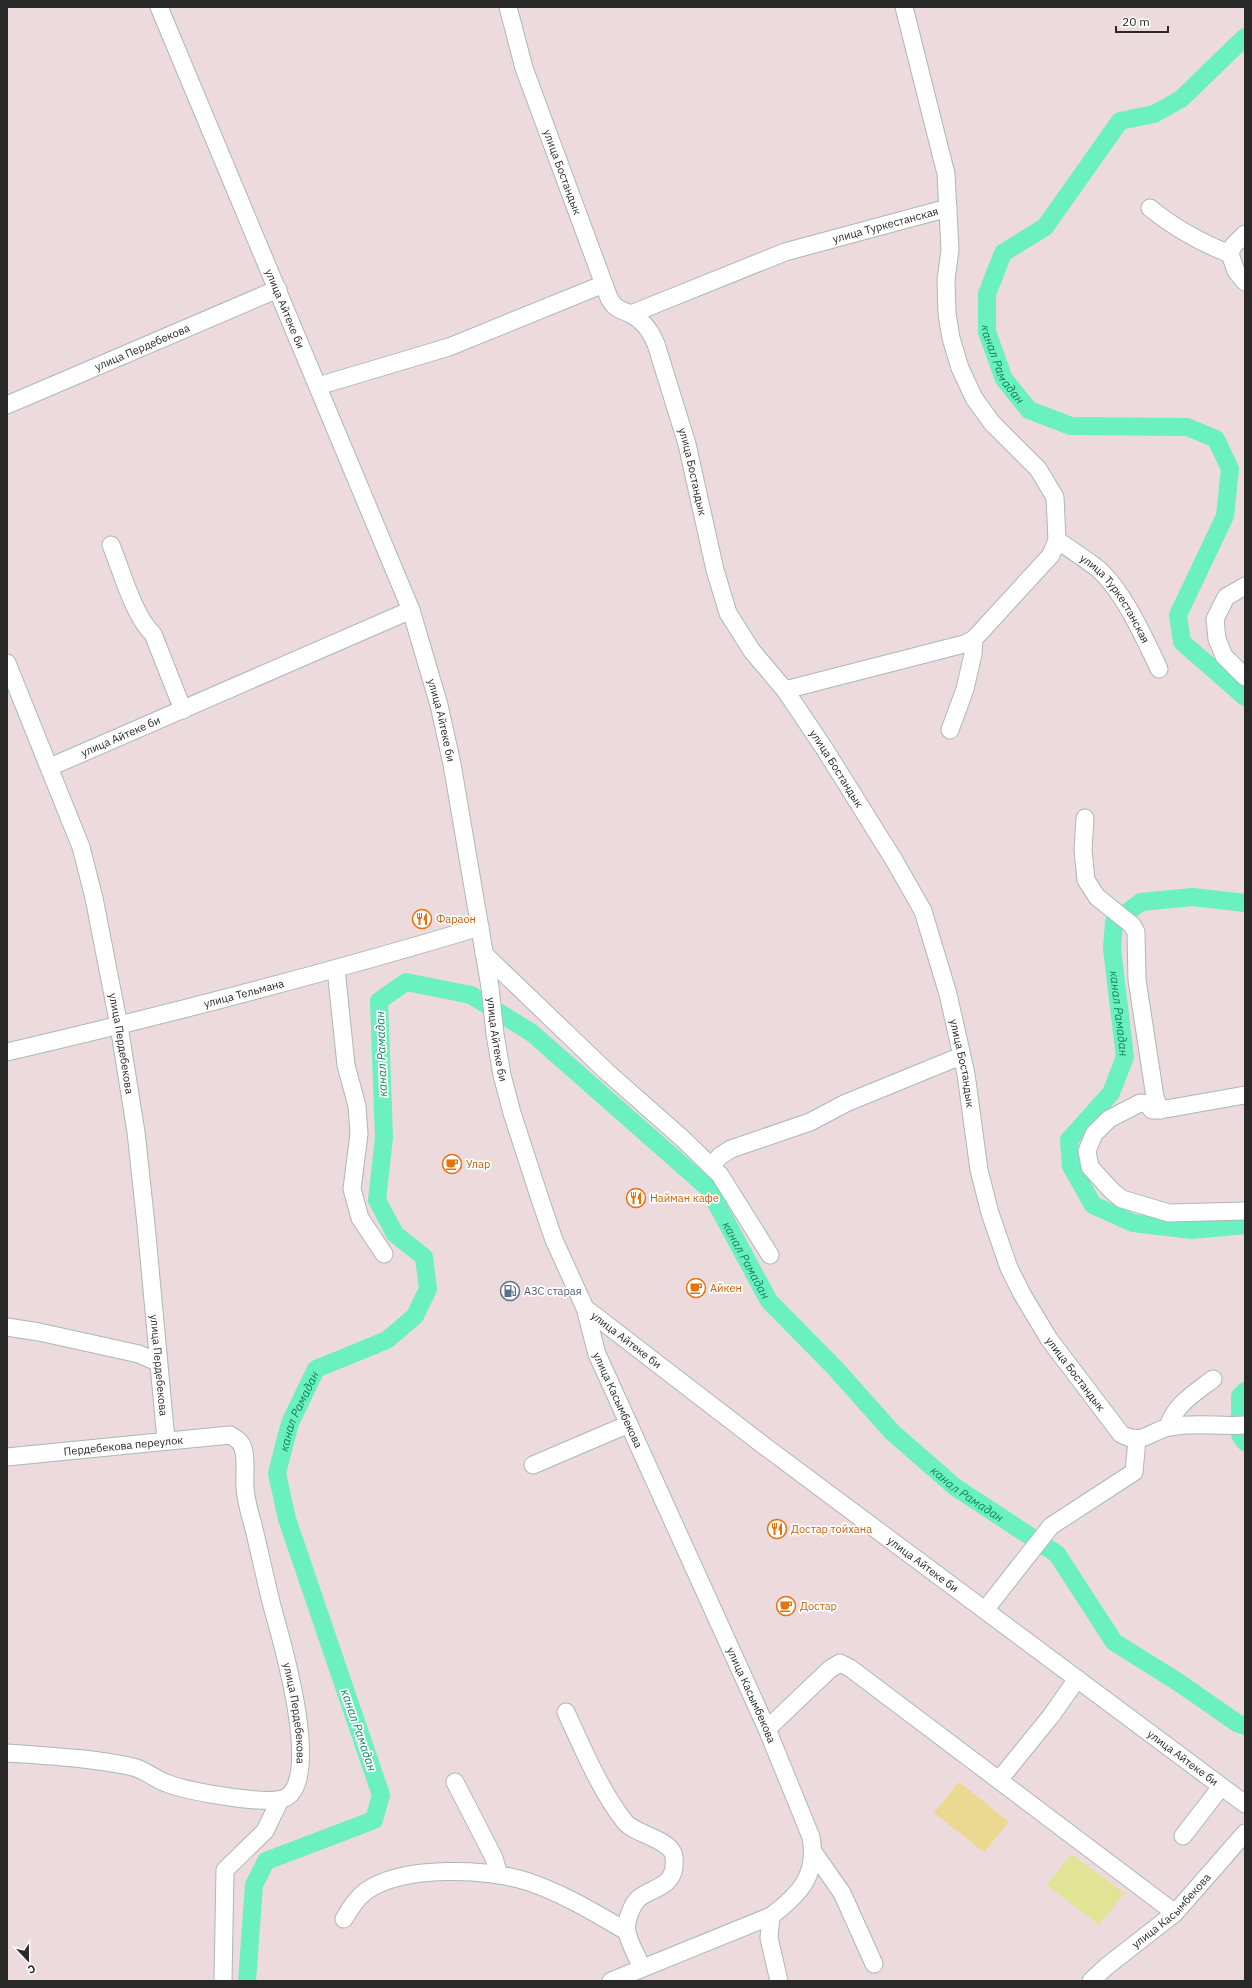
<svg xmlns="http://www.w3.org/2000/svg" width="1252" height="1988" viewBox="0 0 1252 1988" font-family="'IBM Plex Sans',sans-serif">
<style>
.green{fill:#e2e495}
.pitch{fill:#ebd891}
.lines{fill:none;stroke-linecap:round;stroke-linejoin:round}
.canal{stroke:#6bf0bf;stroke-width:18}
.minor-casing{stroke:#abb7b9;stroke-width:19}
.minor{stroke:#fff;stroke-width:17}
.labels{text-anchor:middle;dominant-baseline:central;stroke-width:3.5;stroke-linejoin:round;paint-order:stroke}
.street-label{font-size:11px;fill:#292929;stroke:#fff}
.food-label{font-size:11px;fill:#c56008;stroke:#fff;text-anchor:start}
.service-label{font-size:11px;fill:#4e5e75;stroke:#fff;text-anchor:start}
.water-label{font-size:12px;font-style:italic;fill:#0c8663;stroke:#fff}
</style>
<rect width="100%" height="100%" fill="#ecdadc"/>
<path class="green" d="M 1071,1854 L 1124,1893 L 1099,1925 L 1047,1885 Z"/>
<path class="pitch" d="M 959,1782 L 1009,1822 L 984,1852 L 934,1813 Z"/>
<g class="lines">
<g class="canal">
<path id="s1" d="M 1245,37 L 1181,99 L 1154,114 L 1120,121 L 1045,227 L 1003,253 L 987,294 L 987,332 L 1004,379 L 1029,410 L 1071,426 L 1187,427 L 1216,439 L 1230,469 L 1225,516 L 1178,615 L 1182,642 L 1245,697"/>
<path id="s2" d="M 1245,903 L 1193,897 L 1141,902 L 1114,922 L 1112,949 L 1125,1057 L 1111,1093 L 1069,1140 L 1071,1166 L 1093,1205 L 1133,1223 L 1192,1230 L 1245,1225"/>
<path d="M 1245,1391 L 1240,1396 L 1240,1435 L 1245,1442"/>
<path id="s3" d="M 247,1981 L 254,1885 L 266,1861 L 374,1820 L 381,1795 L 287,1519 L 277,1473 L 290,1423 L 316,1369 L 387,1340 L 415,1316 L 428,1289 L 424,1257 L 395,1234 L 377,1200 L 384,1137 L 379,1001 L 406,982 L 471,995 L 532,1033 L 708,1188 L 769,1301 L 835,1368 L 892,1432 L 955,1487 L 1057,1554 L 1114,1642 L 1178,1682 L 1237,1723 L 1245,1726"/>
</g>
<defs>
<g id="minor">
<path id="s4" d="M 159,7 L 411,610 L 439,705 L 452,764 L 490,987 L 495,1034 L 502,1075 L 512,1113 L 540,1199 L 554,1240 L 585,1308 L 763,1445 L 1245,1804"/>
<path id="s5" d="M 508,7 L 524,68 L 609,298 C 617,312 620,308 632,315 C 644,321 651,332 656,344 L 687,444 L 715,570 L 728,613 L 752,651 L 785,690 L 824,748 L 894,860 L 923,911 L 948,994 L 966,1074 L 979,1170 L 990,1213 L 1009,1268 L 1022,1294 L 1049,1339 L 1121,1434 C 1144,1446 1149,1431 1170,1427 C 1195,1422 1220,1427 1245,1425"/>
<path d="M 1150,208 C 1173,227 1202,243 1230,254"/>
<path d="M 1245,234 L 1233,246 L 1230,254 L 1236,271 L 1245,282"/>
<path id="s6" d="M 631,314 L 785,252 L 948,208"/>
<path d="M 318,386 L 449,347 L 604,284"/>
<path id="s7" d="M 7,405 L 278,289"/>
<path id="s8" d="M 1057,540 C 1070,549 1084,558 1097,568 C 1123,590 1145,639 1159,669"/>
<path d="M 111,545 C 121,569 134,617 153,634 L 183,710"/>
<path d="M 1245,586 L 1226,597 L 1215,619 L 1217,639 L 1224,656 L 1245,677"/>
<path id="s9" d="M 7,663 L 81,847 L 94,898 L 119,1026 L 136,1132 L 146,1225 L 166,1440"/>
<path d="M 785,690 L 964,644 L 974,639 L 1051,555 L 1057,540 L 1055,497 L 1038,469 L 992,423 L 974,398 L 960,368 L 951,338 L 947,314 L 946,280 L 950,250 L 946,174 L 904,7"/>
<path d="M 950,730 L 965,689 L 973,654 L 974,639"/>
<path id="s10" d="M 50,767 L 411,610"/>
<path d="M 1085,818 L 1083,850 L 1086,880 L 1097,897 L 1132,925 L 1136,932 L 1137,980 L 1155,1097 L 1160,1110"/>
<path d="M 484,954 L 606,1071 L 683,1139 L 720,1175 L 770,1255"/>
<path d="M 336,969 L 346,1065 L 357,1106 L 359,1134 L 352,1189 L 360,1218 L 384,1254"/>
<path id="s11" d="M 7,1052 C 166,1015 323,974 480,927"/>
<path d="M 1245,1095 L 1160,1110 L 1152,1110 L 1147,1104 L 1140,1103 L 1109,1119 L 1094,1134 L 1087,1151 L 1090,1167 L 1112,1191 L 1122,1199 L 1169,1213 L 1245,1211"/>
<path d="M 711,1166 L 720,1156 L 731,1149 L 810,1122 L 846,1103 L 961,1056"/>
<path id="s12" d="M 585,1308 L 597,1354 L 767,1729 L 811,1837 C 818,1875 800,1894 771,1916 L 611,1981"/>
<path d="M 7,1327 L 39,1332 L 139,1354 L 157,1362"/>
<path d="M 1168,1427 C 1175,1404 1195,1393 1213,1379"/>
<path id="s13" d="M 7,1457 L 230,1435 C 235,1438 241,1441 243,1448 C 247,1460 244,1476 245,1488 C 246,1499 249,1511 252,1521 C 259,1549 265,1578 272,1606 C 281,1638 323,1780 285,1798 C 267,1806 186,1791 166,1783 C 155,1779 145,1770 133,1767 C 92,1758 49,1756 7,1753"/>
<path d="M 533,1465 L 629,1424"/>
<path d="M 985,1610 L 1051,1526 L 1134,1472 L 1137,1440"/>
<path d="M 566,1712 C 582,1747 601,1792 625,1822 C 635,1834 666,1838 673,1853 C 675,1857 674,1863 674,1868 C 671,1887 652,1888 639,1898 C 632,1904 625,1922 627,1931 C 628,1941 638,1958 642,1968"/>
<path d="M 767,1729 L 830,1669 L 840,1663 L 850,1668 L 1175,1913"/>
<path d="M 999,1780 L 1051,1716 L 1077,1679"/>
<path d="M 455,1782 L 494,1858 L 499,1875"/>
<path d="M 1183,1836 L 1221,1787"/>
<path d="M 814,1853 L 842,1893 L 874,1964"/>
<path d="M 771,1916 L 769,1938 L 779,1981"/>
<path d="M 344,1919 C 350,1908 356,1899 366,1891 C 404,1865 487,1868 529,1882 C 564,1894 595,1913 626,1931"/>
<path d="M 223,1981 L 225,1870 L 265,1831 L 280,1800"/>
<path id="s14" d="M 1091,1981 L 1107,1966 L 1175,1913 L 1245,1833"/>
</g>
</defs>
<use href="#minor" class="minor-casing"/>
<use href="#minor" class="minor"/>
</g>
<defs>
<symbol id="restaurant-ring" viewBox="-11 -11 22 22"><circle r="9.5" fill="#fff" stroke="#e8710a" stroke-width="1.5"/><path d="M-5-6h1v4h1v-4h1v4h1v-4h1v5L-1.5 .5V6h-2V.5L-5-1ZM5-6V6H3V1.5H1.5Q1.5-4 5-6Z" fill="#e8710a"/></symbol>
<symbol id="cafe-ring" viewBox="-11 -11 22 22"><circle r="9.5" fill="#fff" stroke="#e8710a" stroke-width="1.5"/><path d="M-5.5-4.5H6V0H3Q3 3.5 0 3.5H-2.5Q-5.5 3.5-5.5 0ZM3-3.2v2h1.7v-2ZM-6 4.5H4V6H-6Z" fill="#e8710a"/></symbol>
<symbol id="fuel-ring" viewBox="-11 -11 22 22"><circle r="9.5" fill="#fff" stroke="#5c6f8a" stroke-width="1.5"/><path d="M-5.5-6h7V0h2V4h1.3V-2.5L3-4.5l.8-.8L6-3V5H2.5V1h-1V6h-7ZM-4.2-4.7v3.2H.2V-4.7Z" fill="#5c6f8a"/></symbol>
</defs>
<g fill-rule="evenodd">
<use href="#restaurant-ring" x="411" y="908" width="22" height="22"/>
<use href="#cafe-ring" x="441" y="1153" width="22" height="22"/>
<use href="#restaurant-ring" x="625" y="1187" width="22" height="22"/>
<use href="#cafe-ring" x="685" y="1277" width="22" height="22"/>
<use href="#fuel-ring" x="499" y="1280" width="22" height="22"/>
<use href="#restaurant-ring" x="766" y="1518" width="22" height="22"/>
<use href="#cafe-ring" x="775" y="1595" width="22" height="22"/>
</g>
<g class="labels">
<g class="street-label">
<text stroke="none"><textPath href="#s5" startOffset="174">улица Бостандык</textPath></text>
<text stroke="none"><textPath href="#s6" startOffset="270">улица Туркестанская</textPath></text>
<text stroke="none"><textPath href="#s4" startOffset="327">улица Айтеке би</textPath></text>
<text stroke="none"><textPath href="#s7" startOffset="147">улица Пердебекова</textPath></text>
<text stroke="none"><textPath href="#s5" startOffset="509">улица Бостандык</textPath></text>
<text stroke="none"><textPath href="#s8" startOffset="84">улица Туркестанская</textPath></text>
<text stroke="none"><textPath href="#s4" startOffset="768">улица Айтеке би</textPath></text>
<text stroke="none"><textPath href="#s10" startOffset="77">улица Айтеке би</textPath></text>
<text stroke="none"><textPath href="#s5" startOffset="845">улица Бостандык</textPath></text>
<text stroke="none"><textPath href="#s11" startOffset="244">улица Тельмана</textPath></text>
<text stroke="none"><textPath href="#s4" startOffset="1092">улица Айтеке би</textPath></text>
<text stroke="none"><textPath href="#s9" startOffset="399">улица Пердебекова</textPath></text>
<text stroke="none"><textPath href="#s5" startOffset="1169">улица Бостандык</textPath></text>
<text stroke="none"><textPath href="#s4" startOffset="1428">улица Айтеке би</textPath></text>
<text stroke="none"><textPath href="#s9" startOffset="723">улица Пердебекова</textPath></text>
<text stroke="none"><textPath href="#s5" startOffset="1505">улица Бостандык</textPath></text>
<text stroke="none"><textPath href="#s12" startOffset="98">улица Касымбекова</textPath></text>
<text stroke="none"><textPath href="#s13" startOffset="117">Пердебекова переулок</textPath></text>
<text stroke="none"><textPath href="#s4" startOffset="1800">улица Айтеке би</textPath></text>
<text stroke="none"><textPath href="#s12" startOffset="422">улица Касымбекова</textPath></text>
<text stroke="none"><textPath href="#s13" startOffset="514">улица Пердебекова</textPath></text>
<text stroke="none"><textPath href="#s4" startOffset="2124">улица Айтеке би</textPath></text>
<text stroke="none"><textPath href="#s14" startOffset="107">улица Касымбекова</textPath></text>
</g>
<g class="food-label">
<text x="436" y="919">Фараон</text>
<text x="466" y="1164">Улар</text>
<text x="650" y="1198">Найман кафе</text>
<text x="710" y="1288">Айкен</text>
<text x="791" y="1529">Достар тойхана</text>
<text x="800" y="1606">Достар</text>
</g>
<g class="service-label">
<text x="524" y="1291">АЗС старая</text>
</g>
<g class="water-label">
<text stroke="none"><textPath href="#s1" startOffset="452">канал Рамадан</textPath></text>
<text stroke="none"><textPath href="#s2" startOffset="230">канал Рамадан</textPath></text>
<text transform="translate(381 1054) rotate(-92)">канал Рамадан</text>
<text stroke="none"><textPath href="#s3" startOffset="1653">канал Рамадан</textPath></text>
<text stroke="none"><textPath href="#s3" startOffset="669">канал Рамадан</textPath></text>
<text stroke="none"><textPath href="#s3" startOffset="1977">канал Рамадан</textPath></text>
<text transform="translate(359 1730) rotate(71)">канал Рамадан</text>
</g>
</g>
<rect width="1252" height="1988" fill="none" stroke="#292929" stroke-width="16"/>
<g transform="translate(28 1960) rotate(158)" stroke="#ffffff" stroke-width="3" paint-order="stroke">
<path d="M0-3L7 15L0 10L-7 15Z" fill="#292929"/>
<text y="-6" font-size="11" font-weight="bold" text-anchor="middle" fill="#292929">С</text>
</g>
<path d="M1116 26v6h52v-6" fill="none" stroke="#292929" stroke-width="2"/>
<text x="1122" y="26" font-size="12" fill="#292929" stroke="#ffffff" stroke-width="3" paint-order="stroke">20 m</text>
</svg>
